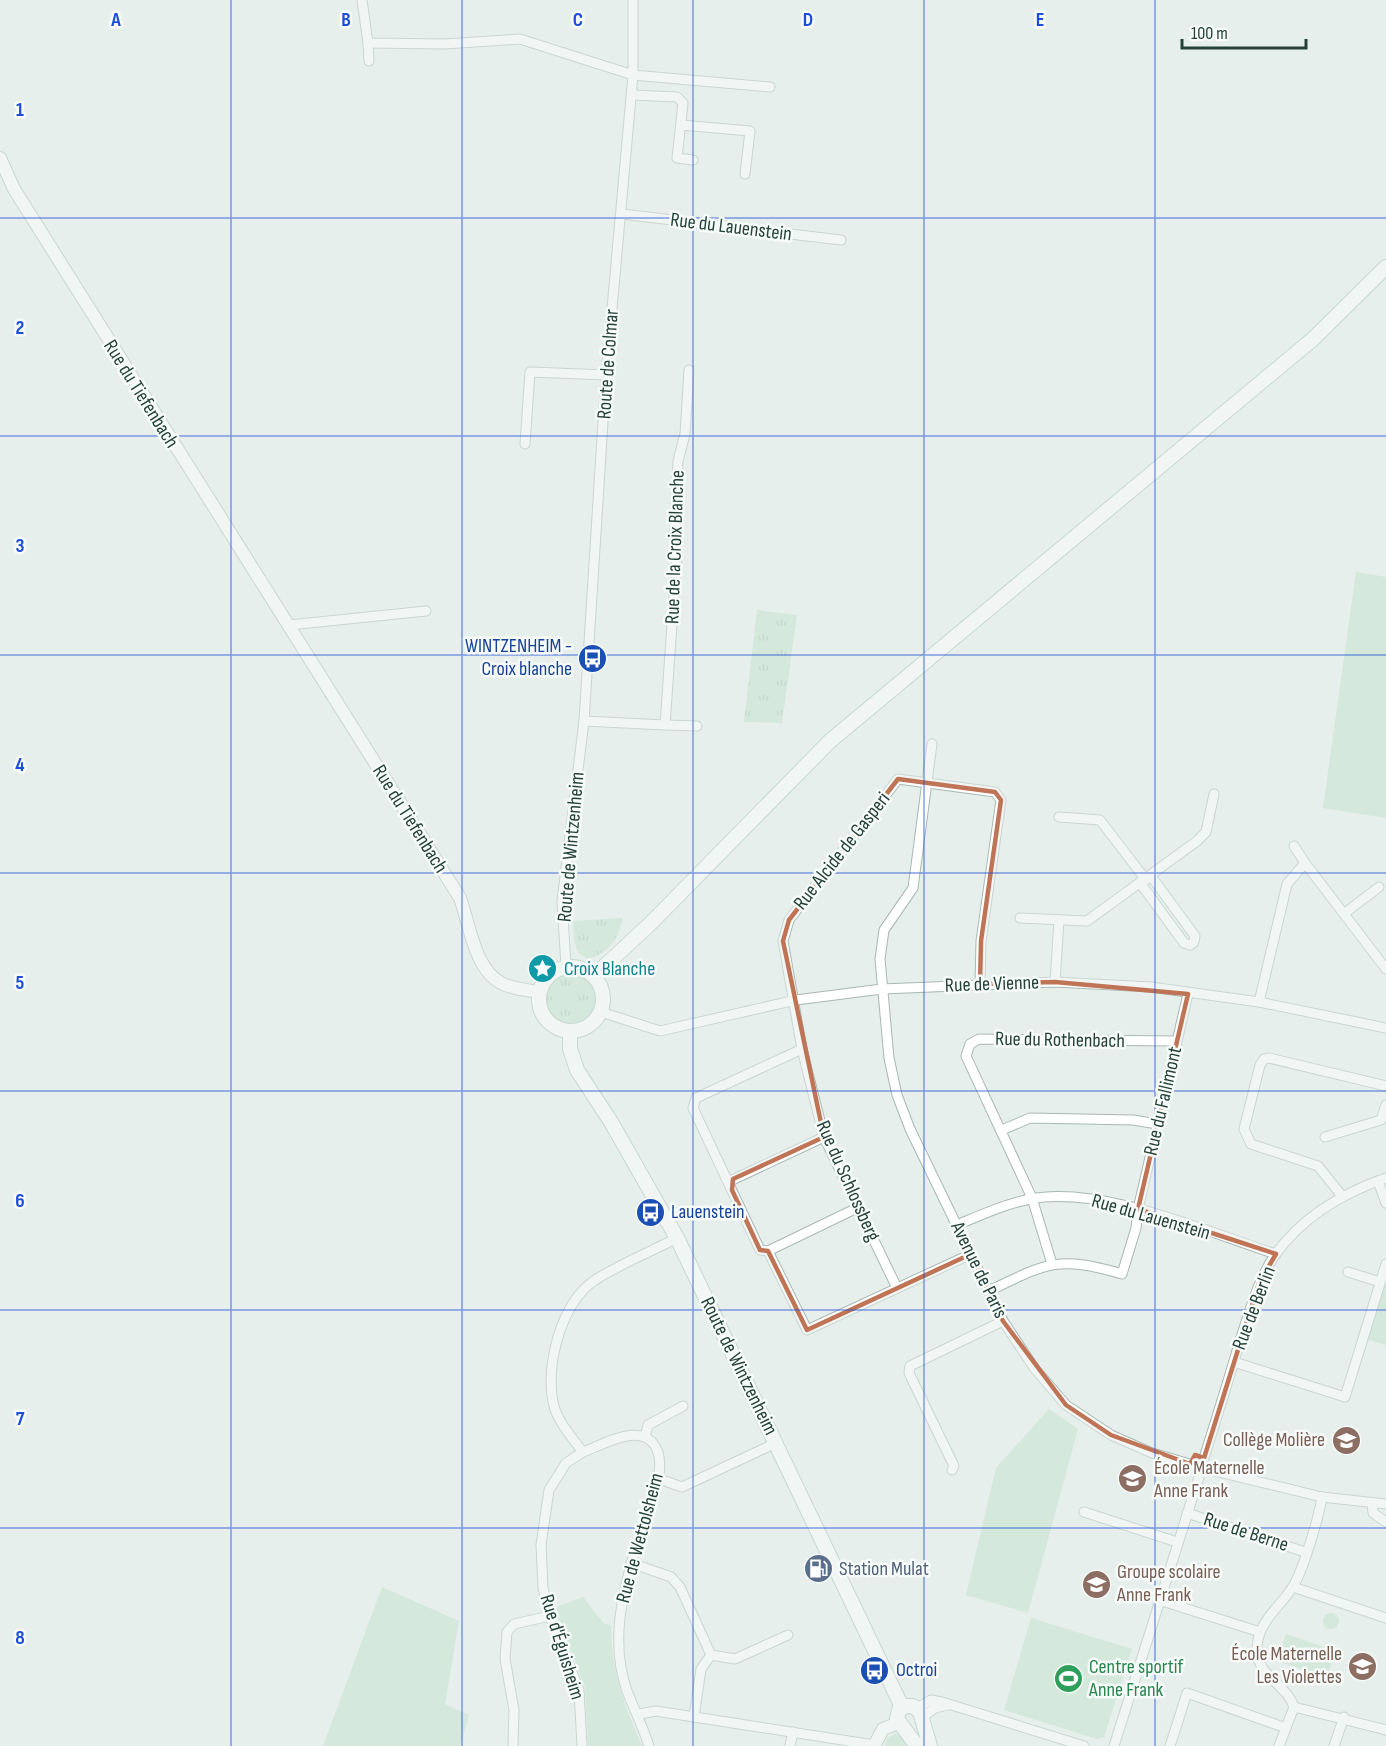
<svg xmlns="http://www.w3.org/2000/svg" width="1386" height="1746" viewBox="0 0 1386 1746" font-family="'Sofia Sans Condensed',sans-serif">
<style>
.grass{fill:url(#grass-tufts)}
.green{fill:#bfe0c8}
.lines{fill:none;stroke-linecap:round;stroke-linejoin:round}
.minor-casing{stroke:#a8b8b2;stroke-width:11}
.tertiary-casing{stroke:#a8b8b2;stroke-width:14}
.secondary-casing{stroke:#a4bbb3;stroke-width:16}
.minor{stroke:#fff;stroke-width:9}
.tertiary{stroke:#fff;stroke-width:12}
.secondary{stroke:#fff;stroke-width:14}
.marked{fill:none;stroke:#c07456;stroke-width:4.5;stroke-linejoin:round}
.grid{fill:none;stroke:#1d4ed8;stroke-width:1.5;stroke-opacity:0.55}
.labels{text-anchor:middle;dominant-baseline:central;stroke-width:5;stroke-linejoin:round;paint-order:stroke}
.street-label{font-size:20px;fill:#24423a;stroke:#f7fbf9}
.transit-label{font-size:20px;fill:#164399;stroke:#f7fbf9;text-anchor:start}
.culture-label{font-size:20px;fill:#0d838f;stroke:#f7fbf9;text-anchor:start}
.education-label{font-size:20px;fill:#785e54;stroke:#f7fbf9;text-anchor:end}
.service-label{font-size:20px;fill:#4e5e75;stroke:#f7fbf9;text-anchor:start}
.leisure-label{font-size:20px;fill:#27864d;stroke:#f7fbf9;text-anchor:start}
.grid-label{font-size:20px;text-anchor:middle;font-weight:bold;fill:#1d4ed8;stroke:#f7fbf9;stroke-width:5;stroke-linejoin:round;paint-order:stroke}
</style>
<defs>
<pattern id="grass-tufts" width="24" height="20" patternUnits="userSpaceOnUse" patternTransform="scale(1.5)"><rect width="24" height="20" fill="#bfe0c8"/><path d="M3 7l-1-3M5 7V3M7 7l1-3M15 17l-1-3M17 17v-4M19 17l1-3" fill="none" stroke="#a4c1ad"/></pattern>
</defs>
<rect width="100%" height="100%" fill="#e6efeb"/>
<g class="grass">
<path d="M 757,610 L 797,615 L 782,723 L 744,722 Z"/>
<path d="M 623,918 C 617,941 611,951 588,959 C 572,952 574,937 573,921 Z"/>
<circle cx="572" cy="999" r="26"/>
</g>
<g class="green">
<path d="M 1356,572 L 1386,577 L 1386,818 L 1323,808 Z"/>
<path d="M 1386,1277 L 1386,1345 L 1366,1339 Z"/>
<path d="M 1049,1409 L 1078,1429 L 1028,1613 L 966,1595 L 996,1468 Z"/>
<path d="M 382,1587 L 459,1621 L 445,1704 L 469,1715 L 460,1746 L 323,1746 Z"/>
<path d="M 583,1597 L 604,1624 L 611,1625 C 611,1672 624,1703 642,1746 L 588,1746 L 585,1687 L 554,1608 Z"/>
<circle cx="1331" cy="1621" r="8"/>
<path d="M 1031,1618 L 1132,1649 L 1104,1737 L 1097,1739 L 1004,1710 Z"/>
<path d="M 1286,1634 L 1336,1651 L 1327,1677 L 1277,1661 Z"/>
<path d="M 896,1733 L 901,1734 L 910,1746 L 885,1746 L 887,1738 Z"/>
</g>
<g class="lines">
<defs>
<g id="minor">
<path d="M 362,0 L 368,43 L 444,44 L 520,39 L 633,75 L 770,87"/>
<path d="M 368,43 L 369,61"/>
<path d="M 632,95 L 677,97 L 683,103 L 677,158 L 693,160"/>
<path d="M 681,125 L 750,131 L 745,174"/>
<path d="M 622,214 L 841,240"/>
<path d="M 525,444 L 530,372 L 606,375"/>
<path d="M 289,625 L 426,611"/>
<path d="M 584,721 L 665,725 L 677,553 L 674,539 L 678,461 L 685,434 L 689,370"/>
<path d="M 665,725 L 697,726"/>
<path d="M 932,744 L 913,888 L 884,930 L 880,959 L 889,1058 L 897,1095 L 910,1129 L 1003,1321 L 1035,1369 L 1066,1405 L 1111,1435 L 1152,1453 L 1190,1464"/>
<path d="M 1059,817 L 1100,820 L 1146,880"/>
<path d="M 1294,846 L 1305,863"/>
<path d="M 1141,884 L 1184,943 L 1190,945 L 1194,942 L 1195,936 L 1151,876"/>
<path d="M 1345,913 L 1379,887"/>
<path d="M 1020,918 L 1087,921 L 1197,841 L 1206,832 L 1214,794"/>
<path d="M 566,966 L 562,901 L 584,721 L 606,375 L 633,75 L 633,0"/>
<path d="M 1055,982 L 1059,920"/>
<path d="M 1259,1002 L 1287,884 L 1305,863 L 1386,969"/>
<path d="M 601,1012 L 660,1031 L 796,1000 L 882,989 L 1055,982 L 1151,987 L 1259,1002 L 1386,1028"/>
<path d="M 802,1049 L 696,1098 L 693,1108 L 760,1250 L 768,1251 L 807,1330 L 971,1254"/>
<path d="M 1002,1130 L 1030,1118 L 1133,1120 L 1158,1124"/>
<path d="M 1325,1137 L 1381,1120 L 1386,1105"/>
<path d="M 730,1181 L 824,1137"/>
<path d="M 1378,1181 L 1386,1203"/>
<path d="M 1342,1196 L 1318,1166 L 1251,1144 L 1244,1129 L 1260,1065 L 1264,1059 L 1269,1058 L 1386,1086"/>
<path d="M 957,1225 C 981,1215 1005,1204 1030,1199 C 1102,1185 1207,1232 1276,1254"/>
<path d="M 768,1251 L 857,1208"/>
<path d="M 1052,1264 L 1032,1198 L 966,1056 L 970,1044 L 979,1039 L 1176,1041"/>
<path d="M 1348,1272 L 1380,1282"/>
<path d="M 897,1288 L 824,1137 L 802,1049 L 783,941 L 789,920 L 898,779 L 995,792 L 1001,800 L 981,941 L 980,984"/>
<path d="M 989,1291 C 1047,1263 1057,1255 1122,1274 L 1136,1228 L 1138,1209 L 1188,994"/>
<path d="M 1234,1362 L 1345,1397 L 1386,1264"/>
<path d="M 645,1437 L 648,1425 L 683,1406"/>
<path d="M 583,1452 C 602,1445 635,1425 652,1442 C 674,1465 643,1521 636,1547 C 622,1595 610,1642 627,1691 C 634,1709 643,1727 649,1746"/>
<path d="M 1204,1458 C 1216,1420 1228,1382 1239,1344 C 1249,1314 1257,1281 1275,1255 C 1302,1217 1343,1193 1386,1178"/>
<path d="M 952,1470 L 954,1466 L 909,1373 L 910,1366 L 1003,1321"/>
<path d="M 1210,1470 L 1322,1497 L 1386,1504"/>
<path d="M 659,1479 L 682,1487 L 776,1443"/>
<path d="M 1372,1503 L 1373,1513 L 1386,1522"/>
<path d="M 1084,1512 L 1177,1542"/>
<path d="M 1187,1513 L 1305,1552"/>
<path d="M 631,1563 L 671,1577 L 680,1587 L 711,1655 L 701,1669 L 694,1717"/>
<path d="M 1293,1587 L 1386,1618"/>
<path d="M 1159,1600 L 1260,1632"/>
<path d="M 711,1655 L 735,1659 L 788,1635"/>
<path d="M 1294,1707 C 1288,1686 1257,1675 1257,1651 C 1256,1623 1279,1608 1292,1588 C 1303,1572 1319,1516 1322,1497"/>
<path d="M 1294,1707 L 1386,1730"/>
<path d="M 917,1708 L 931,1700 L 942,1702 L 1084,1746"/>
<path d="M 639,1714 L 656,1711 L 874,1745"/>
<path d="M 921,1718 L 935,1708 L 948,1705"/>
<path d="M 513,1746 L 514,1710 L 505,1659 L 507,1632 L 514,1624 L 550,1616"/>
<path d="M 582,1746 L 579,1690 L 550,1616 L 543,1588 L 541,1545 L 549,1490 L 566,1463 L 583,1452 C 573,1439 558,1422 554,1406 C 544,1367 561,1303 595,1280 C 620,1264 650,1252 677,1238"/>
<path d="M 790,1746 L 793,1732"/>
<path d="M 1114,1746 L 1199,1477"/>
<path d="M 1170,1746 L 1187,1693 L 1286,1728"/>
<path d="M 1279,1746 L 1294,1707"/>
<path d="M 1334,1746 L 1344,1717"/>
</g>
<g id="tertiary">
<path d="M 0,158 L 14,189 L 460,898 C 470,925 474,970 503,984 C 514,989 527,990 539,992"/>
<path d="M 874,1746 L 883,1729 L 898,1723"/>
</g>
<g id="secondary">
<circle cx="571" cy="999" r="32"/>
<path d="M 594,976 L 651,923 L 830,741 L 1313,339 L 1386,267"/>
<path d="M 570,1031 L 570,1049 L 577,1070 L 611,1122 L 677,1238 L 902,1707"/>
<path d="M 917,1746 L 897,1719 L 899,1710 L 906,1706 L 913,1706 L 920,1712 L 930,1746"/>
</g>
</defs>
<use href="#minor" class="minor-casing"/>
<use href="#tertiary" class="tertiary-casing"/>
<use href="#secondary" class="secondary-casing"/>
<use href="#minor" class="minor"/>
<use href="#tertiary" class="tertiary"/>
<use href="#secondary" class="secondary"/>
</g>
<path d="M0 0H1386V1746H0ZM 898,779 L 995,792 L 1001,800 L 981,941 L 980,984 L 1055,982 L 1188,994 L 1138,1209 L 1276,1254 L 1259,1283 L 1204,1458 L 1195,1455 L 1190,1464 L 1111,1435 L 1066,1405 L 1003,1321 L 971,1254 L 807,1330 L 768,1251 L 760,1250 L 732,1190 L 733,1179 L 824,1137 L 783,941 L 789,920 Z" fill="#e6efeb" fill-opacity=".55" fill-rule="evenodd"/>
<path class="marked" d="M 898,779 L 995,792 L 1001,800 L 981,941 L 980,984 L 1055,982 L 1188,994 L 1138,1209 L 1276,1254 L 1259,1283 L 1204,1458 L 1195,1455 L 1190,1464 L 1111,1435 L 1066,1405 L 1003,1321 L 971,1254 L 807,1330 L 768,1251 L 760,1250 L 732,1190 L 733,1179 L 824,1137 L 783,941 L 789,920 Z"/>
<path class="grid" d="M 231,0 L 231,1746M 462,0 L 462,1746M 693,0 L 693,1746M 924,0 L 924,1746M 1155,0 L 1155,1746M 0,218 L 1386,218M 0,436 L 1386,436M 0,655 L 1386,655M 0,873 L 1386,873M 0,1091 L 1386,1091M 0,1310 L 1386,1310M 0,1528 L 1386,1528"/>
<defs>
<symbol id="bus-disc" viewBox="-11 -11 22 22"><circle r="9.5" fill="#1a4fb4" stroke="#f7fbf9"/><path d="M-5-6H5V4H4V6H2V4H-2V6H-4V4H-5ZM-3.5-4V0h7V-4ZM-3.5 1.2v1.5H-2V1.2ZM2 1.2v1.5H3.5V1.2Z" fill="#fff"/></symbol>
<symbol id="sight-disc" viewBox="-11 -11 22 22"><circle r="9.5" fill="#0f9aa8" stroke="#f7fbf9"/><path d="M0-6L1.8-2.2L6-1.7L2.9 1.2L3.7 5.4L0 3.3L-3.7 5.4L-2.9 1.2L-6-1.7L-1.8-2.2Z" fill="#fff"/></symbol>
<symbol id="school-disc" viewBox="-11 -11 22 22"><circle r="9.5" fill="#8d6e63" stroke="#f7fbf9"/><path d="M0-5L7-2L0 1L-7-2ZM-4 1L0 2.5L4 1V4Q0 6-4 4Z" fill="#fff"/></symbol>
<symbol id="fuel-disc" viewBox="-11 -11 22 22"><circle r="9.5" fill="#5c6f8a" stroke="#f7fbf9"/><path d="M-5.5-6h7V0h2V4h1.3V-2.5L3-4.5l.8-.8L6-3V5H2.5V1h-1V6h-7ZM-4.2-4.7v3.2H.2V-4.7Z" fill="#fff"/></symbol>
<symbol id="stadium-disc" viewBox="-11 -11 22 22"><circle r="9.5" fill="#2e9e5b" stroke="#f7fbf9"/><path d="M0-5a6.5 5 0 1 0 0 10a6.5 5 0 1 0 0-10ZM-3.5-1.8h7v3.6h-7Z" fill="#fff"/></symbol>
</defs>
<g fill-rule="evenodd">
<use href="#bus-disc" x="576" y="642" width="33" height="33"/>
<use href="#sight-disc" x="526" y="952" width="33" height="33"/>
<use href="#bus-disc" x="634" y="1196" width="33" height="33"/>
<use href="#school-disc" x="1330" y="1424" width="33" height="33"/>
<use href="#school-disc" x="1116" y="1462" width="33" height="33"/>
<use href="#fuel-disc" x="802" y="1552" width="33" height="33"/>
<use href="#school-disc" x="1080" y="1568" width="33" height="33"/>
<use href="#school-disc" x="1346" y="1650" width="33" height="33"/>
<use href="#bus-disc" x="858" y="1654" width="33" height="33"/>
<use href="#stadium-disc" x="1052" y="1662" width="33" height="33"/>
</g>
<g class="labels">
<g class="street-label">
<text transform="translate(731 227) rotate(7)">Rue du Lauenstein</text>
<text transform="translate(608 364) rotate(-86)">Route de Colmar</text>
<text transform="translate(141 394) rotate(58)">Rue du Tiefenbach</text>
<text transform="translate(675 547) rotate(-88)">Rue de la Croix Blanche</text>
<text transform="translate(410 819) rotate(58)">Rue du Tiefenbach</text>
<text transform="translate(571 847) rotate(-85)">Route de Wintzenheim</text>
<text transform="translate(842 851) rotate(-52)">Rue Alcide de Gasperi</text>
<text transform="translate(992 984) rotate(-2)">Rue de Vienne</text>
<text transform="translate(1060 1040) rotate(1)">Rue du Rothenbach</text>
<text transform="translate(1163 1101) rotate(-77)">Rue du Fallimont</text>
<text transform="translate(848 1181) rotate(66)">Rue du Schlossberg</text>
<text transform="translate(1151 1217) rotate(16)">Rue du Lauenstein</text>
<text transform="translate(979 1270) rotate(64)">Avenue de Paris</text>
<text transform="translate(1254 1308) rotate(-69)">Rue de Berlin</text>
<text transform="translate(739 1366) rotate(64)">Route de Wintzenheim</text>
<text transform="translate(1246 1532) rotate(18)">Rue de Berne</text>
<text transform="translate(640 1538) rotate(-75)">Rue de Wettolsheim</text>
<text transform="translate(562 1647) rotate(73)">Rue d'Éguisheim</text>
</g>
<g class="transit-label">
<text x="572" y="646" text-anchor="end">WINTZENHEIM -<tspan x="572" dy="23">Croix blanche</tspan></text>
<text x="671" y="1212">Lauenstein</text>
<text x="896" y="1670">Octroi</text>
</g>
<g class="culture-label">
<text x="564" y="969">Croix Blanche</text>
</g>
<g class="education-label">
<text x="1325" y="1440">Collège Molière</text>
<text x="1154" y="1468" text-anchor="start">École Maternelle<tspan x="1154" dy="23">Anne Frank</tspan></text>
<text x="1117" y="1572" text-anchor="start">Groupe scolaire<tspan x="1117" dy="23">Anne Frank</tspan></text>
<text x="1342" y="1654">École Maternelle<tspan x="1342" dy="23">Les Violettes</tspan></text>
</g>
<g class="service-label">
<text x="839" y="1569">Station Mulat</text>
</g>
<g class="leisure-label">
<text x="1089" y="1667">Centre sportif<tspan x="1089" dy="23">Anne Frank</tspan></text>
</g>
</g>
<g class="grid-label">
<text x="116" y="26">A</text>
<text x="346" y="26">B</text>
<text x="578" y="26">C</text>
<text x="808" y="26">D</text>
<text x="1040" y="26">E</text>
<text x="20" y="116">1</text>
<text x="20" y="334">2</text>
<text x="20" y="552">3</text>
<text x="20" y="771">4</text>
<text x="20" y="989">5</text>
<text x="20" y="1207">6</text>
<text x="20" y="1425">7</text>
<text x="20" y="1644">8</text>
</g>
<path d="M1182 39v9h124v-9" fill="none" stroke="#24423a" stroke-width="3"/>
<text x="1191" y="39" font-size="18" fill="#24423a" stroke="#f7fbf9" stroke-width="4.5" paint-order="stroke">100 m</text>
</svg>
